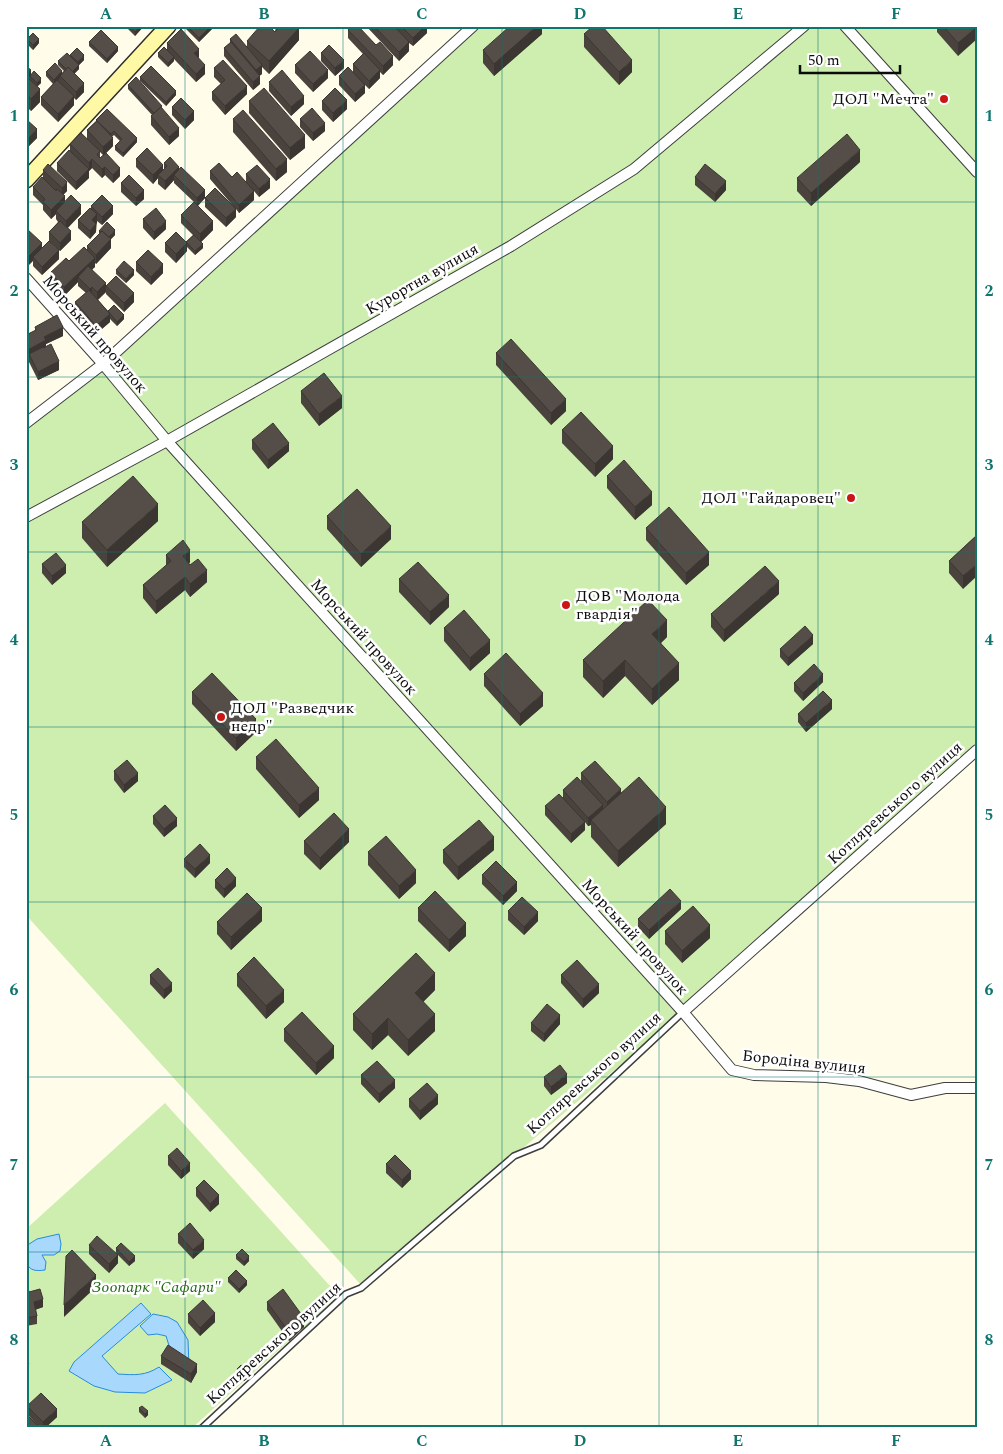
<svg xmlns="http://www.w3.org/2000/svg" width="1003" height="1454" viewBox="0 0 1003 1454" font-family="Spectral,serif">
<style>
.green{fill:#cdeeaf}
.water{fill:#a8d9fd;stroke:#278bdc}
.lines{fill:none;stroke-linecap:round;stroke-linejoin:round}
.lane-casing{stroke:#3e3e3e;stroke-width:8}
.street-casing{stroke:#3e3e3e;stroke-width:12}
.secondary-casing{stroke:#2d2d2d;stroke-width:18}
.lane{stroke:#fff;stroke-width:5}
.street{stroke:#fff;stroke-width:10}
.secondary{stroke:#fff9a5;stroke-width:15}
.wall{fill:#49423d;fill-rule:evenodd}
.shaded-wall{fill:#3c3632}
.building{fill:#554d47;stroke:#3c3632}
.grid{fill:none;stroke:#0f766e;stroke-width:1;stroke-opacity:0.55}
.poi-dot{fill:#ca1615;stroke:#fff;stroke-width:2}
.labels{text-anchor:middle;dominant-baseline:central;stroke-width:5;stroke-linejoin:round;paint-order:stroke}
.poi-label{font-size:16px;fill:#0b0b0b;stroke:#fff;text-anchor:end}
.street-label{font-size:16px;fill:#0b0b0b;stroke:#fff}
.park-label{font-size:16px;font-style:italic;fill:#236916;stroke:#fff}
.neatline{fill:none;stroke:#0f766e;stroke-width:2}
.grid-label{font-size:16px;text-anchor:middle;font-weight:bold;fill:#0f766e}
</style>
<rect width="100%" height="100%" fill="#fffcea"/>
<g class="green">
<path d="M 475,26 L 844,26 L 977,173 L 977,750 L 681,1013 L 362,1286 L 26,915 L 26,424 L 104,364 Z"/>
<path d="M 845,26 L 977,26 L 977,171 Z"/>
<path d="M 165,1103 L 339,1296 L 192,1428 L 26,1428 L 26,1229 Z"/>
</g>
<g class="water">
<path d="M 59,1234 L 61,1244 L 60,1251 L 54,1255 L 42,1255 L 46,1262 L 45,1270 C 25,1273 26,1263 26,1246 L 37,1239 Z"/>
<path d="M 141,1303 L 151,1314 L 102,1356 L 118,1374 C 135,1375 145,1376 159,1367 L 172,1380 L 145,1393 L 115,1392 L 94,1386 L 69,1371 L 74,1362 Z"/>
<path d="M 153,1314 L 168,1317 L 177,1322 L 188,1340 L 189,1366 L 172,1355 L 166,1336 L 157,1334 L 148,1335 L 140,1326 Z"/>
</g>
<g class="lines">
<defs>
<path id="lane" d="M 202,1428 L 346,1294 L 361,1288 L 514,1156 L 541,1145 L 683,1012"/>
<g id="street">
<path d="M 845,26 L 977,172"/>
<path d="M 26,278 L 103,364 L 167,441 L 683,1012 L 732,1070 L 754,1075 L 826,1077 L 859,1081 L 911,1095 L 945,1088 L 977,1088"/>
<path d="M 26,423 L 103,364 L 473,26"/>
<path d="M 26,517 L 167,441 L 511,246 L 634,169 L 804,26"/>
<path d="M 683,1012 L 977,750"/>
</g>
<path id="secondary" d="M 26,180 L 168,26"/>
</defs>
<use href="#lane" class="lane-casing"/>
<use href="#street" class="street-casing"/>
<use href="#secondary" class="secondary-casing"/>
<use href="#lane" class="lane"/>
<use href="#street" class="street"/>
<use href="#secondary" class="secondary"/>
</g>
<g class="wall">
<path d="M 125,26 L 144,26 L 135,36 Z"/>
<path d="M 185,26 L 212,26 L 212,29 L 199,42 L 185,28 Z"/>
<path d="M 276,26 L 298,26 L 299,40 L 269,74 L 262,67 L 262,74 L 259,76 L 260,84 L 253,90 L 224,56 L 224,48 L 230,43 L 230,39 L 247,47 L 247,41 L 275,32 Z"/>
<path d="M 366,26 L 427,26 L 427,33 L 413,46 L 409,43 L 409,51 L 399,61 Z"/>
<path d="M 542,26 L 542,34 L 494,76 L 483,63 L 483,50 Z"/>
<path d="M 937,26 L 977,26 L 958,56 L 937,32 Z"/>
<path d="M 348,30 L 393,65 L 383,75 L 380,72 L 380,78 L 369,89 L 365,85 L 365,93 L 355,102 L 339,85 L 339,76 L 353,72 L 353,64 L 363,54 L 348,38 Z"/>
<path d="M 584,34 L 632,72 L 619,85 L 584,47 Z"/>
<path d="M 27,39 L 39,43 L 33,50 L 27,44 Z"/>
<path d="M 89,42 L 118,51 L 107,63 L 89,46 Z"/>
<path d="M 167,43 L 199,57 L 198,58 L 205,74 L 196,82 L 174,59 L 174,61 L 168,67 L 158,57 L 158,53 L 167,49 Z"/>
<path d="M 321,53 L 344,68 L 335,76 L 321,61 Z"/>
<path d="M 70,55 L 84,60 L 79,65 L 79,69 L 74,74 L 84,92 L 76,100 L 74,98 L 74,105 L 58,122 L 41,105 L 41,97 L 53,84 L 46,76 L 46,72 L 62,73 L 64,71 L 58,65 L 58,61 L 70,57 Z"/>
<path d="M 295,65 L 328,78 L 313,92 L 295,73 Z"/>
<path d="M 26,66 L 31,74 L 41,83 L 37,86 L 40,102 L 31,111 L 26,106 Z"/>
<path d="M 214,68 L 247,94 L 225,115 L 212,100 L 212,92 L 221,84 L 214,77 Z"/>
<path d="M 140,77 L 176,95 L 166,106 L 140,81 Z"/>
<path d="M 269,82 L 304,104 L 291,116 L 269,91 Z"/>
<path d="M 128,85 L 162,108 L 179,136 L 169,145 L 151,125 L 151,116 L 152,115 L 128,89 Z"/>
<path d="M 249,101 L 305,148 L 290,160 L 249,113 Z"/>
<path d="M 322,101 L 347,109 L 333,122 L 322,110 Z"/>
<path d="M 172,107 L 194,120 L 185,129 L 172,115 Z"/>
<path d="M 26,119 L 37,138 L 28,147 L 26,145 Z"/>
<path d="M 233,119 L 287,172 L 276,181 L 233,132 Z"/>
<path d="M 300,119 L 325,131 L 313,141 L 300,127 Z"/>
<path d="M 96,120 L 137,142 L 123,157 L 115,150 L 115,146 L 120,141 L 114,135 L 112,137 L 113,146 L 106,153 L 120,176 L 113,183 L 105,175 L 102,178 L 92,168 L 89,171 L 89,178 L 76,190 L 57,171 L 57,163 L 70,151 L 70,144 L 87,139 L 87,130 L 96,121 ZM 100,152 L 103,155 L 100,158 Z"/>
<path d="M 136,159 L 163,170 L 164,169 L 164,163 L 179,170 L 205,198 L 198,206 L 213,230 L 201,242 L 203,248 L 195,255 L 187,247 L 187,251 L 176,263 L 165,252 L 165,243 L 186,242 L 193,235 L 181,223 L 181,215 L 194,202 L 174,183 L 174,180 L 165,190 L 158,184 L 158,178 L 153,184 L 136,167 Z"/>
<path d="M 860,162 L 811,206 L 797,191 L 797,178 Z"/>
<path d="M 43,170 L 67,191 L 63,195 L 65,202 L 81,214 L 67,228 L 71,240 L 60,251 L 51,243 L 59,259 L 42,275 L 33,266 L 33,261 L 26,228 L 42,248 L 49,241 L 49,232 L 58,222 L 56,219 L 56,214 L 51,219 L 43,210 L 43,205 L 33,195 L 33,187 L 43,177 Z"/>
<path d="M 210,171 L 246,182 L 246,174 L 270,188 L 259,197 L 254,191 L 254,200 L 239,213 L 236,209 L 236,217 L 226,227 L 205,207 L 205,198 L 234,207 L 210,179 Z"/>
<path d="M 695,177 L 726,190 L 715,202 L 695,185 Z"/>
<path d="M 121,183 L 144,199 L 136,206 L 121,192 Z"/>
<path d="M 91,206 L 113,214 L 102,225 L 97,221 L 96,232 L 90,239 L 78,228 L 78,220 L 91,208 Z"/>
<path d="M 143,219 L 166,229 L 154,240 L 143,228 Z"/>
<path d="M 99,231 L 115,235 L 111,239 L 111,248 L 96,264 L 95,263 L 95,267 L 92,269 L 106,292 L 98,300 L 108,311 L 124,319 L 117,326 L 110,319 L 110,322 L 96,334 L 75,311 L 75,302 L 86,293 L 78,286 L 78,282 L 64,296 L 50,281 L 50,273 L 87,250 L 87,246 L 99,234 Z"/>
<path d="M 136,262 L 163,273 L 151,285 L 136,271 Z"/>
<path d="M 116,270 L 134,275 L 126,283 L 116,274 Z"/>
<path d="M 106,286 L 134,302 L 124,312 L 106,294 Z"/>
<path d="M 35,327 L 63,336 L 46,344 L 46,347 L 59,370 L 38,380 L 29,362 L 29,358 L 26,359 L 26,335 L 35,331 Z"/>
<path d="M 496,353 L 566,411 L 551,425 L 496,365 Z"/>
<path d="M 301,391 L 342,408 L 319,426 L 301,403 Z"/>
<path d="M 562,430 L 613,459 L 595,477 L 562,443 Z"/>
<path d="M 252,440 L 289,451 L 268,469 L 252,449 Z"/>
<path d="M 607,476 L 652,505 L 635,520 L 607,488 Z"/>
<path d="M 327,516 L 391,539 L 361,567 L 327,529 Z"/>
<path d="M 158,521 L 107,567 L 82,538 L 82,522 Z"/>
<path d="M 646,528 L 709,565 L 686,585 L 646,540 Z"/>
<path d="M 977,535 L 963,589 L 949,573 L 949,561 Z"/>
<path d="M 166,555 L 190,562 L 189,564 L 207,582 L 190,597 L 185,590 L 156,614 L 143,598 L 143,585 L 166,566 Z"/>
<path d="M 42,564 L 66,573 L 52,585 L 42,573 Z"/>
<path d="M 399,579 L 449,607 L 430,625 L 399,592 Z"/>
<path d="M 779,594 L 724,642 L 711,627 L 711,614 Z"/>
<path d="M 444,628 L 490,653 L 470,671 L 444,641 Z"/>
<path d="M 667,637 L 661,643 L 679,680 L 652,705 L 625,676 L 603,698 L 583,677 L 583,660 Z"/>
<path d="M 813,644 L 788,666 L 780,657 L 780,649 Z"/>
<path d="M 484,674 L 543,706 L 520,726 L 484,686 Z"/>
<path d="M 823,682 L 803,701 L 794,691 L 794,683 Z"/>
<path d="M 192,692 L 256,732 L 236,751 L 192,704 Z"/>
<path d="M 832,709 L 806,732 L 798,722 L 798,714 Z"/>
<path d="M 256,757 L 319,800 L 299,818 L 256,769 Z"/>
<path d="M 114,771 L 138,781 L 124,793 L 114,780 Z"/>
<path d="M 581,773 L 621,793 L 666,824 L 618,867 L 591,837 L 591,825 L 588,826 L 585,822 L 585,830 L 571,843 L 545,815 L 545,806 L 563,797 L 563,790 L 581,782 Z"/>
<path d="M 153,816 L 177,826 L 164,837 L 153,824 Z"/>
<path d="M 304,841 L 349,842 L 320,870 L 304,854 Z"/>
<path d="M 443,850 L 494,850 L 458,880 L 443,863 Z"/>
<path d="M 368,852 L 416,883 L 399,899 L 368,865 Z"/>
<path d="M 184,859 L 210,863 L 195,878 L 184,867 Z"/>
<path d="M 482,875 L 517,891 L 503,905 L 482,884 Z"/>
<path d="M 215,880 L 236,886 L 224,898 L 215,888 Z"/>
<path d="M 418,908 L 466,936 L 449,952 L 418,921 Z"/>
<path d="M 681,909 L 649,939 L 638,927 L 638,919 Z"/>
<path d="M 508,911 L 538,921 L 524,935 L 508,920 Z"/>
<path d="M 262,921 L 231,950 L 217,934 L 217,922 Z"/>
<path d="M 665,931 L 710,938 L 682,963 L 665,944 Z"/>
<path d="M 237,974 L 284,1002 L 266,1019 L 237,986 Z"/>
<path d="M 150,975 L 172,991 L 164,999 L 150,984 Z"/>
<path d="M 561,975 L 599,993 L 583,1008 L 561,983 Z"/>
<path d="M 435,990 L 423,1002 L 435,1031 L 408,1056 L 388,1035 L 372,1050 L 353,1030 L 353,1014 Z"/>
<path d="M 531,1023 L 560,1024 L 544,1042 L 531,1031 Z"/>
<path d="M 284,1029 L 334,1058 L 316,1075 L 284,1041 Z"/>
<path d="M 361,1075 L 395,1088 L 379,1103 L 361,1084 Z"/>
<path d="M 544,1077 L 567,1083 L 551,1095 L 544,1086 Z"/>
<path d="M 409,1099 L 438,1104 L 420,1120 L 409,1107 Z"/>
<path d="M 168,1156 L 190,1171 L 181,1179 L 168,1165 Z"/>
<path d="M 386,1164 L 411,1179 L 402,1188 L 386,1173 Z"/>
<path d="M 196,1188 L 219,1204 L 210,1212 L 196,1196 Z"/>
<path d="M 178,1234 L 204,1249 L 193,1259 L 178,1243 Z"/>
<path d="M 89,1245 L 118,1263 L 109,1273 L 89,1254 Z"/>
<path d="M 116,1248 L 135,1261 L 129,1266 L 116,1253 Z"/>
<path d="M 236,1255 L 249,1261 L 244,1266 L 236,1259 Z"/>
<path d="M 228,1278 L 247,1285 L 239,1293 L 228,1282 Z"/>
<path d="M 26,1289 L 43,1307 L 35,1310 L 37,1316 L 37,1324 L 26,1326 Z"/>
<path d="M 267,1302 L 304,1327 L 289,1341 L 267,1310 Z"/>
<path d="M 188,1314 L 215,1322 L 200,1336 L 188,1323 Z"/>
<path d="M 161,1356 L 197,1372 L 191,1383 L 161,1364 Z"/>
<path d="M 237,1369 L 249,1377 L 244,1381 L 237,1373 Z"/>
<path d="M 27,1406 L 57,1417 L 45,1428 L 40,1428 L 27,1414 Z"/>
<path d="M 139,1408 L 148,1415 L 145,1418 L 139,1412 Z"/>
</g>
<g class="shaded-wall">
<path d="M 140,26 L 144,26 L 135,36 L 135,32 Z"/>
<path d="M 211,26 L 212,26 L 212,29 L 199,42 L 199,38 Z"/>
<path d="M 425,26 L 427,26 L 427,33 L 413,46 L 413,38 Z"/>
<path d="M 537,26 L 542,26 L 542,34 L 494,76 L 494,64 Z"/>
<path d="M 977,27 L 977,39 L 958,56 L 958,43 Z"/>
<path d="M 299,28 L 299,40 L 269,74 L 269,61 Z"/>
<path d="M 39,39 L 39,43 L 33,50 L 33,45 Z"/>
<path d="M 409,42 L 409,51 L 399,61 L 399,52 Z"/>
<path d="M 118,47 L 118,51 L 107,63 L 107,59 Z"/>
<path d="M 199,49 L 199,57 L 194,62 L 194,53 Z"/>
<path d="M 84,55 L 84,60 L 78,66 L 78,62 Z"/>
<path d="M 393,56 L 393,65 L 383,75 L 383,66 Z"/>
<path d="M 174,57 L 174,61 L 168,67 L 168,63 Z"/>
<path d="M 344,60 L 344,68 L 335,76 L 335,68 Z"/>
<path d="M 632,60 L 632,72 L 619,85 L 619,72 Z"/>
<path d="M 79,65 L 79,69 L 71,77 L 71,73 Z"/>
<path d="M 205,65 L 205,74 L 196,82 L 196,74 Z"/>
<path d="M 262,65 L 262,74 L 256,78 L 256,70 Z"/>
<path d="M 31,70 L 31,75 L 26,80 L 26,75 Z"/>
<path d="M 328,70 L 328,78 L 313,92 L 313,84 Z"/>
<path d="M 380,70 L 380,78 L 369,89 L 369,81 Z"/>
<path d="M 62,71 L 62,75 L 60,76 L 60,78 L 54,84 L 54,80 Z"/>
<path d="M 260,76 L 260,84 L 253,90 L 253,82 Z"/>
<path d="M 41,78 L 41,83 L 37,87 L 37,83 Z"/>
<path d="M 84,83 L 84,92 L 76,100 L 76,92 Z"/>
<path d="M 365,85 L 365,93 L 355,102 L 355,94 Z"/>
<path d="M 247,86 L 247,94 L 225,115 L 225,106 Z"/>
<path d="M 40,89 L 40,102 L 31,111 L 31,99 Z"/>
<path d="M 176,91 L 176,95 L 166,106 L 166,102 Z"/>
<path d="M 74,96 L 74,105 L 58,122 L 58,114 Z"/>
<path d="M 304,96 L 304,104 L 291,116 L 291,107 Z"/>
<path d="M 347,100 L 347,109 L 333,122 L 333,113 Z"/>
<path d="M 194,111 L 194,120 L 185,129 L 185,120 Z"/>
<path d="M 325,123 L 325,131 L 313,141 L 313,133 Z"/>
<path d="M 179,128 L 179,136 L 169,145 L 169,137 Z"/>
<path d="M 37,129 L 37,138 L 28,147 L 28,139 Z"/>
<path d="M 305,135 L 305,148 L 290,160 L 290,148 Z"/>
<path d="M 113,138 L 113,146 L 103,156 L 103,147 Z"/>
<path d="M 137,138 L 137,142 L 123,157 L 123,153 Z"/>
<path d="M 860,150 L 860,162 L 811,206 L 811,193 Z"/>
<path d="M 92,159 L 92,168 L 89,171 L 89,163 Z"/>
<path d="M 287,159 L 287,172 L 276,181 L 276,169 Z"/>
<path d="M 163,165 L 163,173 L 158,175 L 158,178 L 153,184 L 153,175 Z"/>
<path d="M 105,167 L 105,175 L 102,178 L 102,169 Z"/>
<path d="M 179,167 L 179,175 L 174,175 L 174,180 L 165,190 L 165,181 Z"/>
<path d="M 120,168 L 120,176 L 113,183 L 113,175 Z"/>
<path d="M 89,169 L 89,178 L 76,190 L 76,182 Z"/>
<path d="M 270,179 L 270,188 L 259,197 L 259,189 Z"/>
<path d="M 726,181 L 726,190 L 715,202 L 715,194 Z"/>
<path d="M 67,182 L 67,191 L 62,196 L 62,188 Z"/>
<path d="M 144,190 L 144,199 L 136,206 L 136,198 Z"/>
<path d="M 205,190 L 205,198 L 197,206 L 197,198 Z"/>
<path d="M 254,191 L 254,200 L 239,213 L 239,205 Z"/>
<path d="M 65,196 L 65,205 L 56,211 L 56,214 L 51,219 L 51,210 Z"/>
<path d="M 81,205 L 81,214 L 66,230 L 66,221 Z"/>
<path d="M 113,206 L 113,214 L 102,225 L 102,217 Z"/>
<path d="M 236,209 L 236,217 L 226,227 L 226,218 Z"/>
<path d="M 97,214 L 97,223 L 92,228 L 92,220 Z"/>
<path d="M 166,221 L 166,229 L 154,240 L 154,232 Z"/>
<path d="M 213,221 L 213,230 L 200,243 L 200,234 Z"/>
<path d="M 96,224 L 96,232 L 90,239 L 90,231 Z"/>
<path d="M 115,230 L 115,235 L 111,239 L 111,248 L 96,264 L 96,255 L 107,239 Z"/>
<path d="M 71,231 L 71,240 L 60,251 L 60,243 Z"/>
<path d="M 42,243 L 42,251 L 33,257 L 33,261 L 26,268 L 26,259 Z"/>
<path d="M 187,243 L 187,251 L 176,263 L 176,254 Z"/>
<path d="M 203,244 L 203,248 L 195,255 L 195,251 Z"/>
<path d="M 59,250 L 59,259 L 42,275 L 42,267 Z"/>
<path d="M 95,258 L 95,267 L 81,280 L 78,277 L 78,282 L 64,296 L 64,287 Z"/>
<path d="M 163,264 L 163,273 L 151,285 L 151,277 Z"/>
<path d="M 134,270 L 134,275 L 126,283 L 126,279 Z"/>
<path d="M 106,283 L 106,292 L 97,300 L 97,292 Z"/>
<path d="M 92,287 L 92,295 L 90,297 L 90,289 Z"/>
<path d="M 134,293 L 134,302 L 124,312 L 124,303 Z"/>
<path d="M 110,314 L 110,322 L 96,334 L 96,326 Z"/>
<path d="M 124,315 L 124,319 L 117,326 L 117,322 Z"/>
<path d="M 63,327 L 63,336 L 46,344 L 46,349 L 29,354 L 29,358 L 26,359 L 26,351 L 44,337 Z"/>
<path d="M 59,361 L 59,370 L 38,380 L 38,372 Z"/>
<path d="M 342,396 L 342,408 L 319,426 L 319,414 Z"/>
<path d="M 566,399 L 566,411 L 551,425 L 551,413 Z"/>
<path d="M 289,443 L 289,451 L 268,469 L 268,460 Z"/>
<path d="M 613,446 L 613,459 L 595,477 L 595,464 Z"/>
<path d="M 652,492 L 652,505 L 635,520 L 635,507 Z"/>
<path d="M 158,504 L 158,521 L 107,567 L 107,550 Z"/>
<path d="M 391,526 L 391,539 L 361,567 L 361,554 Z"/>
<path d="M 190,550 L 190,562 L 183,569 L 183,556 Z"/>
<path d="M 709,552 L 709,565 L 686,585 L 686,573 Z"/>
<path d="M 977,564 L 977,576 L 963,589 L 963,576 Z"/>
<path d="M 66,565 L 66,573 L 52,585 L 52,576 Z"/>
<path d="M 207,570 L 207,582 L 190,597 L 190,584 Z"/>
<path d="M 185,577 L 185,590 L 156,614 L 156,601 Z"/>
<path d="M 779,581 L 779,594 L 724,642 L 724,630 Z"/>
<path d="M 449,595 L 449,607 L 430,625 L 430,612 Z"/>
<path d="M 667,620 L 667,637 L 652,651 L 652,634 Z"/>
<path d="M 813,635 L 813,644 L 788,666 L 788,658 Z"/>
<path d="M 490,640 L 490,653 L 470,671 L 470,658 Z"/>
<path d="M 625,660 L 625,676 L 603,698 L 603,681 Z"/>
<path d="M 679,663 L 679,680 L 652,705 L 652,689 Z"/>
<path d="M 823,674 L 823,682 L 803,701 L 803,693 Z"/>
<path d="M 543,693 L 543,706 L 520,726 L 520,714 Z"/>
<path d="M 832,700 L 832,709 L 806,732 L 806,723 Z"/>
<path d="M 256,719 L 256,732 L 236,751 L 236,738 Z"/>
<path d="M 138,773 L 138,781 L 124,793 L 124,785 Z"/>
<path d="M 319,788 L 319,800 L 299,818 L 299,805 Z"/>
<path d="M 621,789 L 621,797 L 607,810 L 607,802 Z"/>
<path d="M 603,805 L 603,814 L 591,820 L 591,825 L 588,826 L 588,818 Z"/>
<path d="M 666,807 L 666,824 L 618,867 L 618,851 Z"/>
<path d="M 177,818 L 177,826 L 164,837 L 164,829 Z"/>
<path d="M 585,822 L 585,830 L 571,843 L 571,834 Z"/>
<path d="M 349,829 L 349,842 L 320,870 L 320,858 Z"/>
<path d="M 494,837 L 494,850 L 458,880 L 458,867 Z"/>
<path d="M 210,855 L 210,863 L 195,878 L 195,869 Z"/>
<path d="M 416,870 L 416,883 L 399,899 L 399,886 Z"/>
<path d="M 236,878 L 236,886 L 224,898 L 224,889 Z"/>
<path d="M 517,882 L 517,891 L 503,905 L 503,896 Z"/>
<path d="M 681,901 L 681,909 L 649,939 L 649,930 Z"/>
<path d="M 262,908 L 262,921 L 231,950 L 231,937 Z"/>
<path d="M 538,912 L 538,921 L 524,935 L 524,927 Z"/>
<path d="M 466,923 L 466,936 L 449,952 L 449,940 Z"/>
<path d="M 710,925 L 710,938 L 682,963 L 682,951 Z"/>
<path d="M 435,973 L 435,990 L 415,1010 L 415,993 Z"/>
<path d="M 172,983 L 172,991 L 164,999 L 164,990 Z"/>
<path d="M 599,984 L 599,993 L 583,1008 L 583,999 Z"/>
<path d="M 284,990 L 284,1002 L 266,1019 L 266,1006 Z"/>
<path d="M 435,1014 L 435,1031 L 408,1056 L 408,1040 Z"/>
<path d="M 560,1015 L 560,1024 L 544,1042 L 544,1034 Z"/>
<path d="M 388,1018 L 388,1035 L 372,1050 L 372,1034 Z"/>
<path d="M 334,1046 L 334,1058 L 316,1075 L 316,1063 Z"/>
<path d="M 567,1074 L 567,1083 L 551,1095 L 551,1087 Z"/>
<path d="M 395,1080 L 395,1088 L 379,1103 L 379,1094 Z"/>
<path d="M 438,1095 L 438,1104 L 420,1120 L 420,1111 Z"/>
<path d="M 190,1163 L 190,1171 L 181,1179 L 181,1171 Z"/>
<path d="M 411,1171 L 411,1179 L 402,1188 L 402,1180 Z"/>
<path d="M 219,1195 L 219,1204 L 210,1212 L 210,1204 Z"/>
<path d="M 204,1240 L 204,1249 L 193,1259 L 193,1250 Z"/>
<path d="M 118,1255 L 118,1263 L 109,1273 L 109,1264 Z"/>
<path d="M 135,1256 L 135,1261 L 129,1266 L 129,1262 Z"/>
<path d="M 249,1256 L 249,1261 L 244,1266 L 244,1262 Z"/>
<path d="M 96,1275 L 96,1287 L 64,1317 L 64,1305 Z"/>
<path d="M 247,1281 L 247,1285 L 239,1293 L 239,1289 Z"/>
<path d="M 43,1299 L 43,1307 L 34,1310 L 34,1302 Z"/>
<path d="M 215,1313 L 215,1322 L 200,1336 L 200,1328 Z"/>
<path d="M 304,1318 L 304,1327 L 289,1341 L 289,1332 Z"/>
<path d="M 29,1364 L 29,1376 L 26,1379 L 26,1366 Z"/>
<path d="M 197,1364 L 197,1372 L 191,1383 L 191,1374 Z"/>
<path d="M 249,1372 L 249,1377 L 244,1381 L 244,1377 Z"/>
<path d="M 57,1409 L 57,1417 L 45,1428 L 43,1428 L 43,1422 Z"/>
<path d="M 148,1411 L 148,1415 L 145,1418 L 145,1414 Z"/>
</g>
<g class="building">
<path d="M 130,26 L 140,26 L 135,32 Z"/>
<path d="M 187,26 L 211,26 L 199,38 Z"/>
<path d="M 260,26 L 269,26 L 275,32 L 280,26 L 298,26 L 299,28 L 269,61 L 247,41 Z"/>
<path d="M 351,26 L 358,26 L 376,45 L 380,42 L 393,56 L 383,66 L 348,30 Z"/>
<path d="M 374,26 L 394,26 L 409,42 L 399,52 Z"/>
<path d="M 401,26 L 425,26 L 413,38 Z"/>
<path d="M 510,26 L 537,26 L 494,64 L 483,50 Z"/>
<path d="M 593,26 L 602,26 L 632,60 L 619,72 L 584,34 Z"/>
<path d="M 943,26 L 977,26 L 977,27 L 958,43 Z"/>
<path d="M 181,29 L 199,49 L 194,53 L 205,65 L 196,74 L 167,43 Z"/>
<path d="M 101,30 L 118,47 L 107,59 L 89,42 Z"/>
<path d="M 33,33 L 39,39 L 33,45 L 27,39 Z"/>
<path d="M 236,34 L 262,65 L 256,70 L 230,39 Z"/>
<path d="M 231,42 L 260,76 L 253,82 L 224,48 Z"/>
<path d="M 329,45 L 344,60 L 335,68 L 321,53 Z"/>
<path d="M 164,47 L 174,57 L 168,63 L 158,53 Z"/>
<path d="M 77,48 L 84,55 L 78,62 L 70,55 Z"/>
<path d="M 310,51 L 328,70 L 313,84 L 295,65 Z"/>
<path d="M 67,53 L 79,65 L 72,72 L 68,67 L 66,69 L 58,61 Z"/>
<path d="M 364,53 L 380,70 L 369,81 L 353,64 Z"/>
<path d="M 223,60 L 247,86 L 225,106 L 212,92 L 225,80 L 214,68 Z"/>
<path d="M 55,63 L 62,71 L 54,80 L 46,72 Z"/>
<path d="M 26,66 L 31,70 L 26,75 Z"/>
<path d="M 151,66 L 176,91 L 166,102 L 140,77 Z"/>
<path d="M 68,67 L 84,83 L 76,92 L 60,76 Z"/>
<path d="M 348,67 L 365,85 L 355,94 L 339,76 Z"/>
<path d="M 282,70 L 304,96 L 291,107 L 269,82 Z"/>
<path d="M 34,71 L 41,78 L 37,83 L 30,76 Z"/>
<path d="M 26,76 L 40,89 L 31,99 L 26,94 Z"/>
<path d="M 136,77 L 162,106 L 154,113 L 128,85 Z"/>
<path d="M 57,80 L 74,96 L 58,114 L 41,97 Z"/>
<path d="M 264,88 L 305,135 L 290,148 L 249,101 Z"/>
<path d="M 335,88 L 347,100 L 333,113 L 322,101 Z"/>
<path d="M 181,98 L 194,111 L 185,120 L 172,107 Z"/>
<path d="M 161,107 L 179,128 L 169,137 L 151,116 Z"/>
<path d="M 312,108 L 325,123 L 313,133 L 300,119 Z"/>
<path d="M 107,109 L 137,138 L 123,153 L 115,146 L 122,139 L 114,131 L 111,134 L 96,120 Z"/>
<path d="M 243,110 L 287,159 L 276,169 L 233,119 Z"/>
<path d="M 26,119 L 37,129 L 28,139 L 26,137 Z"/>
<path d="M 97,121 L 113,138 L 103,147 L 87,130 Z"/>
<path d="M 81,133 L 100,151 L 97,155 L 100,158 L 106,153 L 120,168 L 113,175 L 105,167 L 102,169 L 92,159 L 89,163 L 70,144 Z"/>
<path d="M 847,134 L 860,150 L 811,193 L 797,178 Z"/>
<path d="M 147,148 L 163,165 L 153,175 L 136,159 Z"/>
<path d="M 69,150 L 89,169 L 76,182 L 57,163 Z"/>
<path d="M 170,157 L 179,167 L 165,181 L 158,175 L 167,166 L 164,163 Z"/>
<path d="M 219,163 L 232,177 L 237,172 L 254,191 L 239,205 L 210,171 Z"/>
<path d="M 48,164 L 67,182 L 62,188 L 43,170 Z"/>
<path d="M 705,164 L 726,181 L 715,194 L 695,177 Z"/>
<path d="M 257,165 L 270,179 L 259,189 L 246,174 Z"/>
<path d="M 181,167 L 205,190 L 197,198 L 174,175 Z"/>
<path d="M 129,175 L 144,190 L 136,198 L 121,183 Z"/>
<path d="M 42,177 L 56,191 L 57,189 L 65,196 L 51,210 L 43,202 L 45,199 L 33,187 Z"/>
<path d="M 215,188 L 236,209 L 226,218 L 205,198 Z"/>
<path d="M 71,195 L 81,205 L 66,221 L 56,211 Z"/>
<path d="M 102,195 L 113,206 L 102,217 L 91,206 Z"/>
<path d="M 194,202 L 213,221 L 200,234 L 181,215 Z"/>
<path d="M 90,208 L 97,214 L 92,220 L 96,224 L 90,231 L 78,220 Z"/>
<path d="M 156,208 L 166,221 L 154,232 L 143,219 Z"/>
<path d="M 60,221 L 71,231 L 60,243 L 49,232 Z"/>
<path d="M 107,222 L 115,230 L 109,237 L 102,231 L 100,232 L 99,231 Z"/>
<path d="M 26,228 L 42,243 L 26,259 Z"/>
<path d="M 102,231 L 111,239 L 96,255 L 87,246 Z"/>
<path d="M 176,232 L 187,243 L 176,254 L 165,243 Z"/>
<path d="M 194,235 L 203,244 L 195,251 L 186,242 Z"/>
<path d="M 49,241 L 59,250 L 42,267 L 33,257 Z"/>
<path d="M 84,247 L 95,258 L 64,287 L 50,273 L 66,258 L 69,261 Z"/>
<path d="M 148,250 L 163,264 L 151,277 L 136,262 Z"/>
<path d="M 124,261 L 134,270 L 126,279 L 116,270 Z"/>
<path d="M 88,266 L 106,283 L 97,292 L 92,287 L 90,289 L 78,277 Z"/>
<path d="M 116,276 L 134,293 L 124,303 L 106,286 Z"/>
<path d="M 89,290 L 110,314 L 96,326 L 75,302 Z"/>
<path d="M 114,305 L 124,315 L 117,322 L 108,311 Z"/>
<path d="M 57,315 L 63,327 L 44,337 L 46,340 L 26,351 L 26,335 L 36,330 L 35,327 Z"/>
<path d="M 511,339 L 566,399 L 551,413 L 496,353 Z"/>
<path d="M 51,344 L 59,361 L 38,372 L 29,354 L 43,347 L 43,348 Z"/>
<path d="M 324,373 L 342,396 L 319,414 L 301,391 Z"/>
<path d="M 581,412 L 613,446 L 595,464 L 562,430 Z"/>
<path d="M 273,423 L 289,443 L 268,460 L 252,440 Z"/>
<path d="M 624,460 L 652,492 L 635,507 L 607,476 Z"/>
<path d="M 133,476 L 158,504 L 107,550 L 82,522 Z"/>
<path d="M 357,489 L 391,526 L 361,554 L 327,516 Z"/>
<path d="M 669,507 L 709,552 L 686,573 L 646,528 Z"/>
<path d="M 977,535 L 977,564 L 963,576 L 949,561 Z"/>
<path d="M 183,540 L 190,550 L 183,556 L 190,565 L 198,559 L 207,570 L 190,584 L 185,577 L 156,601 L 143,585 L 171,561 L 166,555 Z"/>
<path d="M 56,553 L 66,565 L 52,576 L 42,564 Z"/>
<path d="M 418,562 L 449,595 L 430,612 L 399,579 Z"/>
<path d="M 765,566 L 779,581 L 724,630 L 711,614 Z"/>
<path d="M 648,600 L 667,620 L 652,634 L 679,663 L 652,689 L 625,660 L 603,681 L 583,660 Z"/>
<path d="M 464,610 L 490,640 L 470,658 L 444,628 Z"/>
<path d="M 805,626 L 813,635 L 788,658 L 780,649 Z"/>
<path d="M 506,653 L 543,693 L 520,714 L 484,674 Z"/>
<path d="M 814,664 L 823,674 L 803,693 L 794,683 Z"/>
<path d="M 212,673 L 256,719 L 236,738 L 192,692 Z"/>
<path d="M 823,691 L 832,700 L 806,723 L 798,714 Z"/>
<path d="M 276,739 L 319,788 L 299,805 L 256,757 Z"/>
<path d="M 127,760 L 138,773 L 124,785 L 114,771 Z"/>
<path d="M 595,761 L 621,789 L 607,802 L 581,773 Z"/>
<path d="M 577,777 L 603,805 L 588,818 L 563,790 Z"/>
<path d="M 639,777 L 666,807 L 618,851 L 591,820 Z"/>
<path d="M 559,794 L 585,822 L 571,834 L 545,806 Z"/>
<path d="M 165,805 L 177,818 L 164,829 L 153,816 Z"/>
<path d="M 334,813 L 349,829 L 320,858 L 304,841 Z"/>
<path d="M 479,820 L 494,837 L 458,867 L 443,850 Z"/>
<path d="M 386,836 L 416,870 L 399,886 L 368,852 Z"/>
<path d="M 200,844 L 210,855 L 195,869 L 184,859 Z"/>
<path d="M 496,861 L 517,882 L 503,896 L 482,875 Z"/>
<path d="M 227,868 L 236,878 L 224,889 L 215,880 Z"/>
<path d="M 670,889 L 681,901 L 649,930 L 638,919 Z"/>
<path d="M 435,891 L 466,923 L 449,940 L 418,908 Z"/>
<path d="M 247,893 L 262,908 L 231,937 L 217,922 Z"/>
<path d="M 522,897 L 538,912 L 524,927 L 508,911 Z"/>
<path d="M 693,906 L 710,925 L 682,951 L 665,931 Z"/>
<path d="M 416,953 L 435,973 L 415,993 L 435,1014 L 408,1040 L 388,1018 L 372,1034 L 353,1014 Z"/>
<path d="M 254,957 L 284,990 L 266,1006 L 237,974 Z"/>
<path d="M 577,960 L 599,984 L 583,999 L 561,975 Z"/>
<path d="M 158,968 L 172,983 L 164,990 L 150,975 Z"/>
<path d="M 547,1004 L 560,1015 L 544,1034 L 531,1023 Z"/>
<path d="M 302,1012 L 334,1046 L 316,1063 L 284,1029 Z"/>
<path d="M 377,1061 L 395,1080 L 379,1094 L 361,1075 Z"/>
<path d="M 560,1065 L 567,1074 L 551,1087 L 544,1077 Z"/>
<path d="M 427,1083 L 438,1095 L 420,1111 L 409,1099 Z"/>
<path d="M 177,1148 L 190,1163 L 181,1171 L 168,1156 Z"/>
<path d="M 395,1155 L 411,1171 L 402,1180 L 386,1164 Z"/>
<path d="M 204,1180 L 219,1195 L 210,1204 L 196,1188 Z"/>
<path d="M 190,1223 L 204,1240 L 193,1250 L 178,1234 Z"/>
<path d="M 97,1236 L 118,1255 L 109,1264 L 89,1245 Z"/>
<path d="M 121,1243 L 135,1256 L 129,1262 L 116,1248 Z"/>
<path d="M 242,1249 L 249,1256 L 244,1262 L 236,1255 Z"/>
<path d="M 72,1250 L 96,1275 L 64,1305 L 66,1256 Z"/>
<path d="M 236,1270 L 247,1281 L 239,1289 L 228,1278 Z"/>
<path d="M 28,1288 L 29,1292 L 40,1289 L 43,1299 L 34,1302 L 37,1316 L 26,1318 L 26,1289 Z"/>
<path d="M 283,1289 L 304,1318 L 289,1332 L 267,1302 Z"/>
<path d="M 203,1300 L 215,1313 L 200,1328 L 188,1314 Z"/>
<path d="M 168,1345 L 197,1364 L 191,1374 L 161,1356 Z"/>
<path d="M 26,1360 L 29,1364 L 26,1366 Z"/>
<path d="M 241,1365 L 249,1372 L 244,1377 L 237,1369 Z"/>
<path d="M 41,1393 L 57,1409 L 43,1422 L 27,1406 Z"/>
<path d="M 142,1406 L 148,1411 L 145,1414 L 139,1408 Z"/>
<path d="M 26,1414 L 40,1428 L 26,1428 Z"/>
</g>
<path class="grid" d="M 185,26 L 185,1428M 343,26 L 343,1428M 502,26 L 502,1428M 659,26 L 659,1428M 818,26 L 818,1428M 26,202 L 977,202M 26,377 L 977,377M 26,552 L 977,552M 26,727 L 977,727M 26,902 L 977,902M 26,1077 L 977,1077M 26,1252 L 977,1252"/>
<g class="poi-dot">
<circle cx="944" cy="99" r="5"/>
<circle cx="851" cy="498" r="5"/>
<circle cx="566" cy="605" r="5"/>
<circle cx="221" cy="717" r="5"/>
</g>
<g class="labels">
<g class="poi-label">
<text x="934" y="99">ДОЛ "Мечта"</text>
<text x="841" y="498">ДОЛ "Гайдаровец"</text>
<text x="576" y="596" text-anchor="start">ДОВ "Молода<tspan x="576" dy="18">гвардія"</tspan></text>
<text x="231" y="708" text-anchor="start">ДОЛ "Разведчик<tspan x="231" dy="18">недр"</tspan></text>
</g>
<g class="street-label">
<text transform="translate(422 279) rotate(-30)">Курортна вулиця</text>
<text transform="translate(95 334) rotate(49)">Морський провулок</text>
<text transform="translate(364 637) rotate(48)">Морський провулок</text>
<text transform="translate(895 803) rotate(-42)">Котляревського вулиця</text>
<text transform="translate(635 937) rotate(48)">Морський провулок</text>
<text transform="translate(804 1062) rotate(6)">Бородіна вулиця</text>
<text transform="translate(594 1073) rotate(-42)">Котляревського вулиця</text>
<text transform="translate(274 1343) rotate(-42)">Котляревського вулиця</text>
</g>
<g class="park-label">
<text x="156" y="1287">Зоопарк "Сафари"</text>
</g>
</g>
<rect width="1003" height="1454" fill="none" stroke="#ffffff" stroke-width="55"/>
<path d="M800 65v8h100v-8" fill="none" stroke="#0b0b0b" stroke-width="2.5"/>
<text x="808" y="65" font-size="15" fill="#0b0b0b" stroke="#ffffff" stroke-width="4" paint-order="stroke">50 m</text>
<rect x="28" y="28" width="948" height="1398" class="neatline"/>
<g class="grid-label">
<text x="106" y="19">A</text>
<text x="264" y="19">B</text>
<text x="422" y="19">C</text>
<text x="580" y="19">D</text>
<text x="738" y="19">E</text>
<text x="896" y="19">F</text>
<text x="14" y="121">1</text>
<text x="989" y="121">1</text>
<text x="14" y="296">2</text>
<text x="989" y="296">2</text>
<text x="14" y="470">3</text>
<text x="989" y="470">3</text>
<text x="14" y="645">4</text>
<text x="989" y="645">4</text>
<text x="14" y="820">5</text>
<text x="989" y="820">5</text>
<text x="14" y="995">6</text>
<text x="989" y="995">6</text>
<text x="14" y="1170">7</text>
<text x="989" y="1170">7</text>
<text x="14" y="1345">8</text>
<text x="989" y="1345">8</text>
<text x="106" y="1446">A</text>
<text x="264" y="1446">B</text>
<text x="422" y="1446">C</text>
<text x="580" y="1446">D</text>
<text x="738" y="1446">E</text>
<text x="896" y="1446">F</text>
</g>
</svg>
